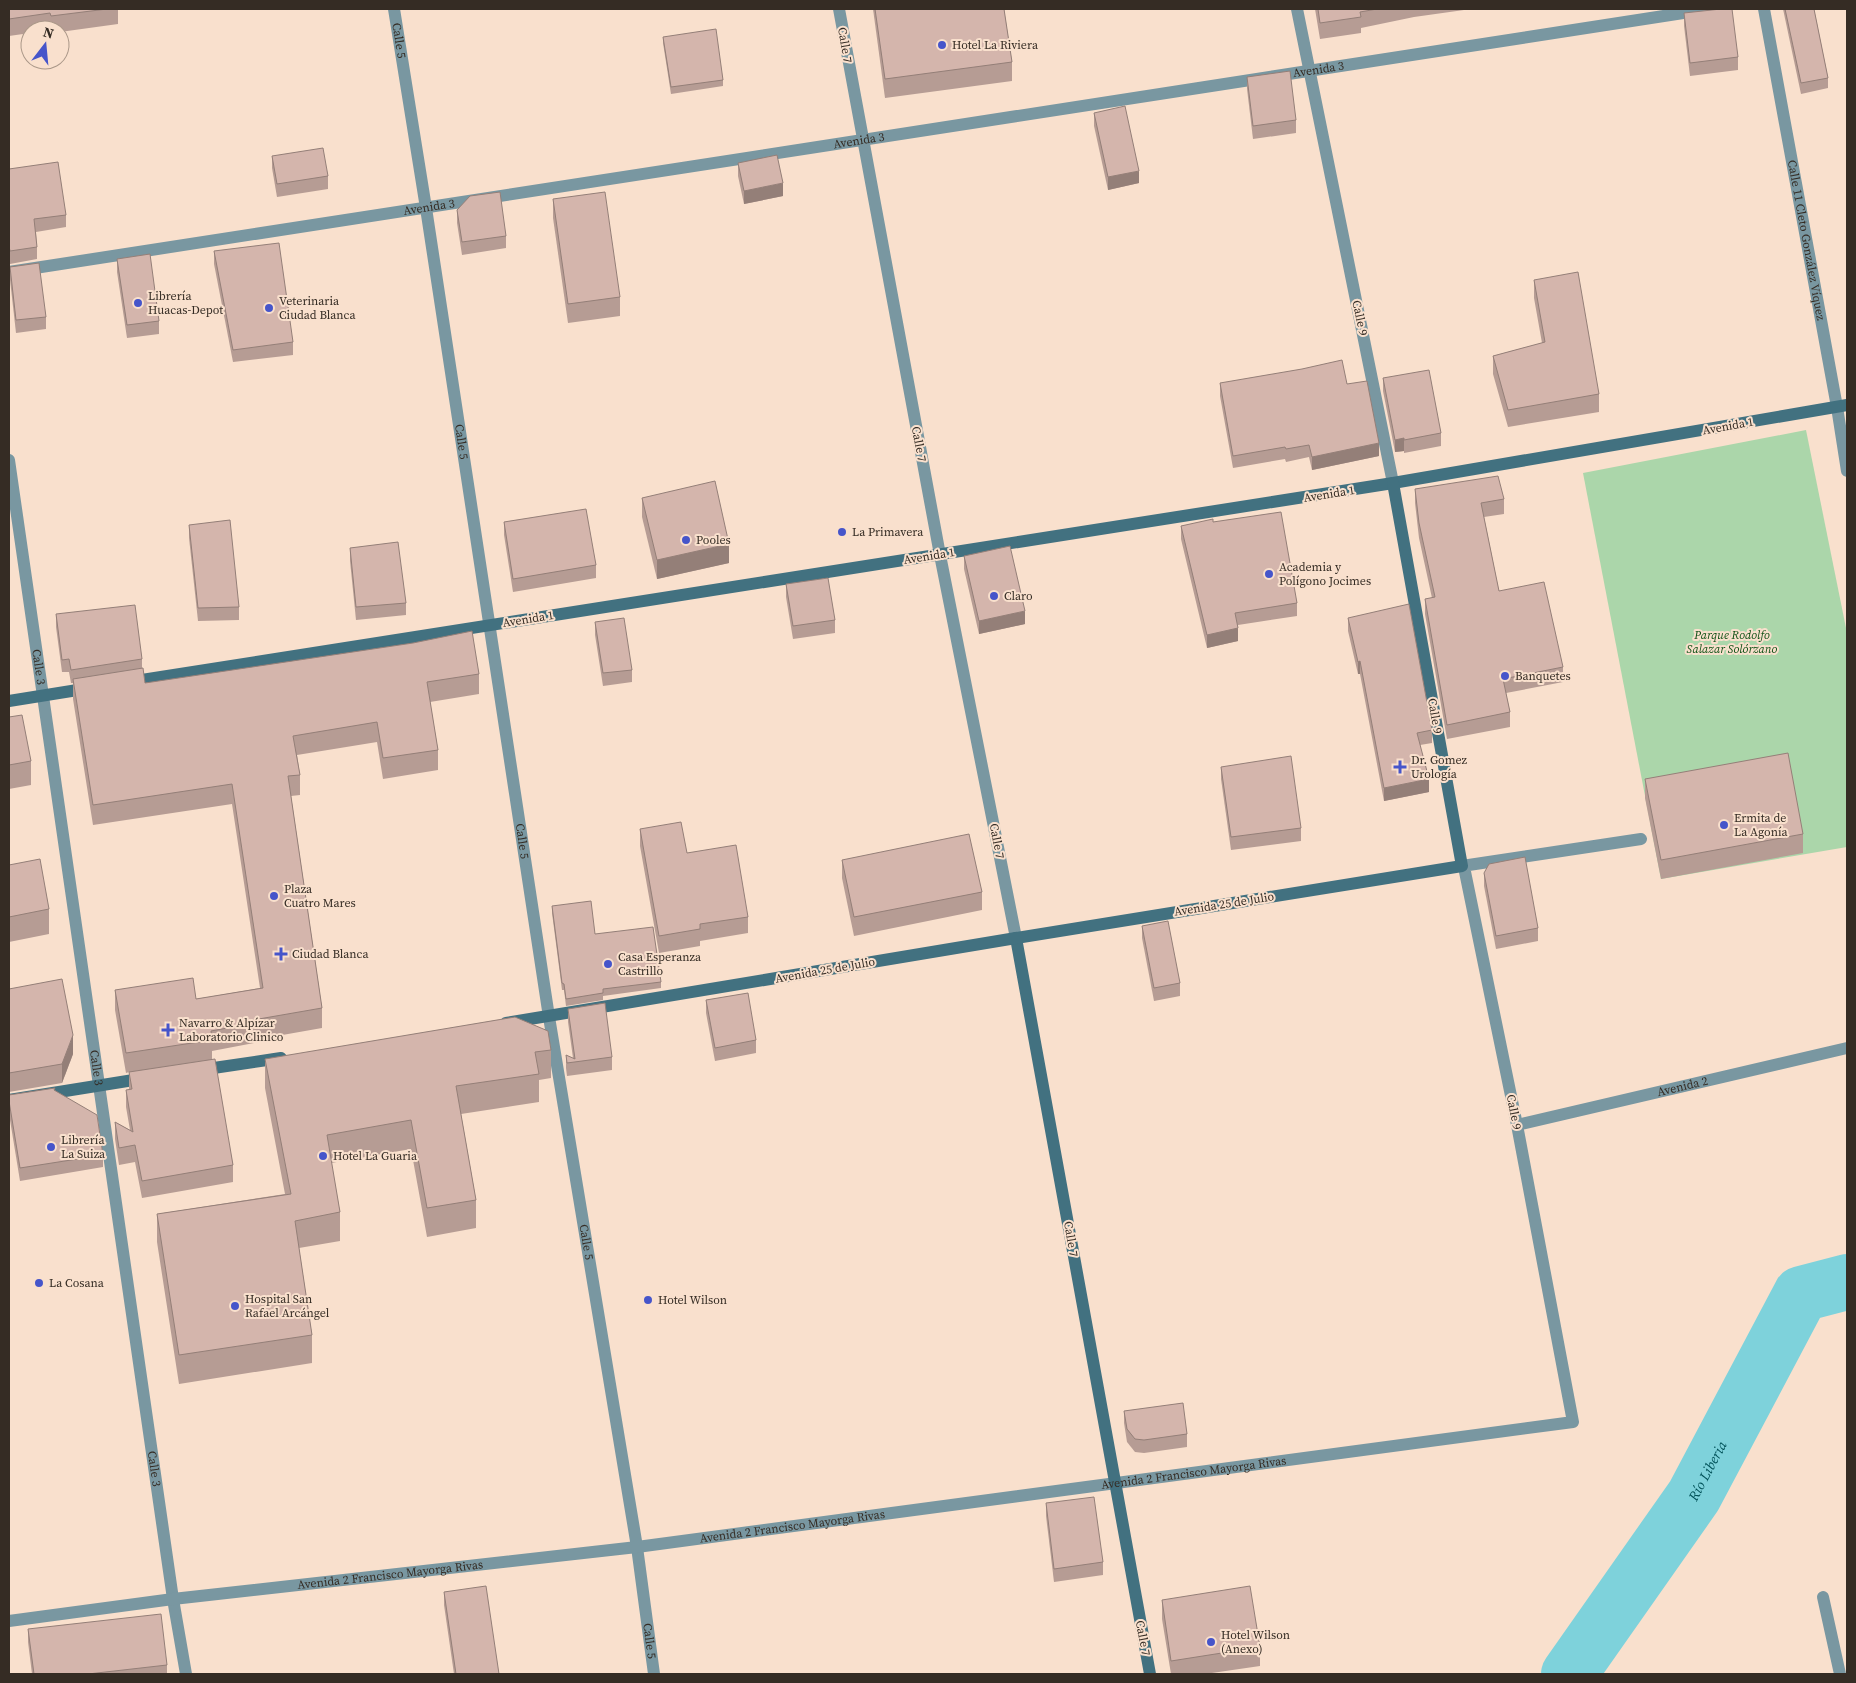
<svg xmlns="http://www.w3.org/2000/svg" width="1856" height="1683" viewBox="0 0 1856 1683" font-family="'Source Serif 4',serif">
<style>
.green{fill:#abd6aa}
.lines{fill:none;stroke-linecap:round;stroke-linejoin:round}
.river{stroke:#7ed2db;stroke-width:56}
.street{stroke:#7997a1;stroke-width:12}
.secondary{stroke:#427180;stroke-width:12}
.wall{fill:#b69c94}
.shaded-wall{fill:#947f78}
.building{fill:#d4b5ac;stroke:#947f78}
.poi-dot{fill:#4655ca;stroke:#f9e0cd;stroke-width:2}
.labels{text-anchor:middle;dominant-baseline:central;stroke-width:4;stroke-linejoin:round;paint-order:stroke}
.street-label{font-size:12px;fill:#352c24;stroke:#f9e0cd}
.poi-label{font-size:12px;fill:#352c24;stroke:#f9e0cd;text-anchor:start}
.park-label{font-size:12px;font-style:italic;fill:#0d5014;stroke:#f9e0cd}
.water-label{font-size:14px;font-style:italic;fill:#015158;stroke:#f9e0cd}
</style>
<rect width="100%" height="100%" fill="#f9e0cd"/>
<path class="green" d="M 1806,430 L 1847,633 L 1847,847 L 1661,879 L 1583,473 Z"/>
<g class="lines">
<path class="river" id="s1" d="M 1569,1674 L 1694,1496 L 1801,1294 L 1847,1282"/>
<g class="street">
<path id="s2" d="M 394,9 L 426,208 L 549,1017 L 637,1547 L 654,1674"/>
<path d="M 839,9 L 940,555 L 1016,938"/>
<path d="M 1297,9 L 1393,483"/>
<path id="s3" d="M 1764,9 L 1837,407 L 1847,471"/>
<path id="s4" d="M 9,272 L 1709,9"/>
<path id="s5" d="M 9,460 L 173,1599 L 186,1674"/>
<path id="s6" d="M 1517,1125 L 1847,1048"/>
<path d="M 1823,1597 L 1840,1674"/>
<path id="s7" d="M 9,1621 L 173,1599 L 637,1547 L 1573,1422 L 1517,1125 L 1464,867 L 1462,866 L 1641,839"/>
</g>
<g class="secondary">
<path d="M 129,682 L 1393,483 L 1847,405"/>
<path d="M 9,701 L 90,688"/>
<path d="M 1016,938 L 1150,1674"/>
<path d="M 506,1023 L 1016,938 L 1462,866 L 1393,483"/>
<path d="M 200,1070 L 281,1058"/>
<path d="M 9,1100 L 146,1078"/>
</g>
</g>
<g class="wall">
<path d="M 9,9 L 118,9 L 118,24 L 60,32 L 60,30 L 30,30 L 30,33 L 9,36 Z"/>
<path d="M 873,9 L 1004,9 L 1012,62 L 1012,81 L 885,98 Z"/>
<path d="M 1315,9 L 1464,9 L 1464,10 L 1414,17 L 1361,28 L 1361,33 L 1320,39 Z"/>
<path d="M 1783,9 L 1814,9 L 1828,78 L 1828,88 L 1801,94 Z"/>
<path d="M 1684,13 L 1738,57 L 1738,70 L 1690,76 L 1684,26 Z"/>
<path d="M 663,37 L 723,80 L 723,86 L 671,94 L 663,43 Z"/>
<path d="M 1247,77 L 1296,120 L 1296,133 L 1253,139 L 1247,89 Z"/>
<path d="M 1094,113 L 1139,183 L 1108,190 L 1094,126 Z"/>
<path d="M 272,156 L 328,176 L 328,189 L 277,197 L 272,168 Z"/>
<path d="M 738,163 L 783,196 L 744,204 L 738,176 Z"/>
<path d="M 9,169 L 66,215 L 66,227 L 36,232 L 37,247 L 37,259 L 10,264 L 9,259 Z"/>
<path d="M 553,199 L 620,297 L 620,316 L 568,323 L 553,218 Z"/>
<path d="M 457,210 L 506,236 L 506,248 L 462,255 L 457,223 Z"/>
<path d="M 214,251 L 293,342 L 293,355 L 233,362 L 214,264 Z"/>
<path d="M 117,259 L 159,321 L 159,334 L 127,338 L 117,272 Z"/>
<path d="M 10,267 L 46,317 L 46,329 L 16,333 L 10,280 Z"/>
<path d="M 1534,280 L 1599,394 L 1599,412 L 1508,427 L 1493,374 L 1493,356 L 1542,343 L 1534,298 Z"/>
<path d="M 1383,378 L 1441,433 L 1441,446 L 1404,453 L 1404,451 L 1395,452 L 1383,391 Z"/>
<path d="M 1220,383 L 1347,384 L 1379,456 L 1312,470 L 1309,457 L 1286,462 L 1285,459 L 1233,468 L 1220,396 Z"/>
<path d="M 1415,489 L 1504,499 L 1504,514 L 1484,517 L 1499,591 L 1563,667 L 1563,682 L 1506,693 L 1510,712 L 1510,727 L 1447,739 L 1425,614 L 1425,599 L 1432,598 L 1419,538 L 1415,503 Z"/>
<path d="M 642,498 L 729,563 L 657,579 L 642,517 Z"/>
<path d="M 504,522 L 596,565 L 596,578 L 513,592 L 504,535 Z"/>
<path d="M 1213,522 L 1297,603 L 1297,616 L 1238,625 L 1238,641 L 1207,648 L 1181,539 L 1181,526 Z"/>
<path d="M 189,525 L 239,607 L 239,620 L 198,621 L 189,538 Z"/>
<path d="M 350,548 L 406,603 L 406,615 L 356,620 L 350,561 Z"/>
<path d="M 964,556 L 1025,624 L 979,634 L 964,569 Z"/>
<path d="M 786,584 L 835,620 L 835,633 L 793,639 L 786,597 Z"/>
<path d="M 56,614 L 142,659 L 142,668 L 145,683 L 479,674 L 479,694 L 430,702 L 438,750 L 438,770 L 383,779 L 377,742 L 297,755 L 300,775 L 300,795 L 291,796 L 322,1008 L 322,1028 L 254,1040 L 254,1043 L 212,1051 L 212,1059 L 233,1165 L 233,1182 L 142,1198 L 135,1162 L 119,1165 L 115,1139 L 115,1122 L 130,1130 L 126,1107 L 126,1090 L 129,1090 L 129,1072 L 126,1073 L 115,1010 L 115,990 L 196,999 L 260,988 L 232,804 L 93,825 L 73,699 L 73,683 L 71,683 L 69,672 L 62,672 L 56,627 Z"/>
<path d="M 1348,618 L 1432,730 L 1432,743 L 1420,745 L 1429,792 L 1384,801 L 1360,674 L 1358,674 L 1348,631 Z"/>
<path d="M 595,622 L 632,670 L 632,682 L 603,686 L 595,635 Z"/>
<path d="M 9,717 L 31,761 L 31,785 L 9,789 Z"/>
<path d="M 1221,767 L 1301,828 L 1301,841 L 1231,850 L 1221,779 Z"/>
<path d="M 1645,779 L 1803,834 L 1803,853 L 1661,879 L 1645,798 Z"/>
<path d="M 640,829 L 687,853 L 748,917 L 748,933 L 700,941 L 700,946 L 659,953 L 640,846 Z"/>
<path d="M 842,860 L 982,892 L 982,910 L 854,936 L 842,878 Z"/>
<path d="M 9,865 L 49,909 L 49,934 L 9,942 Z"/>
<path d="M 1484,873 L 1538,928 L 1538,941 L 1496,949 L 1484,886 Z"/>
<path d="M 552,906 L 595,934 L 661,982 L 661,988 L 603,996 L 603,1000 L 566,1006 L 564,990 L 562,990 L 552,913 Z"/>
<path d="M 1142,926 L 1180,983 L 1180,996 L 1154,1001 L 1142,938 Z"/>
<path d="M 9,989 L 73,1054 L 62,1083 L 9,1092 Z"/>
<path d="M 706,1000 L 756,1040 L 756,1053 L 715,1061 L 706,1013 Z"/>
<path d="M 568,1009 L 612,1057 L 612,1070 L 567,1076 L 566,1068 L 566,1055 L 573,1058 L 568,1022 Z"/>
<path d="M 551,1050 L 551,1078 L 539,1080 L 539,1102 L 461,1114 L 476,1200 L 476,1228 L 427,1237 L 411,1149 L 331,1163 L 340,1212 L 340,1241 L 299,1248 L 312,1335 L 312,1363 L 179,1384 L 157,1242 L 157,1214 L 285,1194 L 265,1088 L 265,1059 Z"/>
<path d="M 55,1091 L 103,1155 L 103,1167 L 20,1181 L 9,1114 L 9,1095 Z"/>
<path d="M 1124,1411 L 1187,1434 L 1187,1447 L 1144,1453 L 1135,1452 L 1127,1442 L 1124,1423 Z"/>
<path d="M 1046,1503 L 1103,1562 L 1103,1575 L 1054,1582 L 1046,1516 Z"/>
<path d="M 444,1592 L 499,1674 L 454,1674 L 444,1605 Z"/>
<path d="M 1162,1600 L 1260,1647 L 1260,1666 L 1205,1674 L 1171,1674 L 1162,1619 Z"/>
<path d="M 28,1629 L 167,1665 L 167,1674 L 32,1674 L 28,1642 Z"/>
</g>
<g class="shaded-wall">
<path d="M 1139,171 L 1139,183 L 1108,190 L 1108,177 Z"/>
<path d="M 783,183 L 783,196 L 744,204 L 744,191 Z"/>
<path d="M 1404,438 L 1404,451 L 1395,452 L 1395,440 Z"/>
<path d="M 1379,443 L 1379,456 L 1312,470 L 1312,457 Z"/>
<path d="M 729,544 L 729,563 L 657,579 L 657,560 Z"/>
<path d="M 1025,611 L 1025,624 L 979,634 L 979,621 Z"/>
<path d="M 1238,628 L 1238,641 L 1207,648 L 1207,635 Z"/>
<path d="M 1360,661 L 1360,674 L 1358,674 L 1358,662 Z"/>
<path d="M 1429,779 L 1429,792 L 1384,801 L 1384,788 Z"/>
<path d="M 73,1035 L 73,1054 L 62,1083 L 62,1064 Z"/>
</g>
<g class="building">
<path d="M 9,9 L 107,9 L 51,16 L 50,13 L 9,19 Z"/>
<path d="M 875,9 L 1004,9 L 1012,62 L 885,79 Z"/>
<path d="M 1318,9 L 1377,9 L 1360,12 L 1361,17 L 1320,23 Z"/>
<path d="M 1721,9 L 1732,9 L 1738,57 L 1690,63 L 1684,13 Z"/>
<path d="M 1785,9 L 1814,9 L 1828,78 L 1801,83 Z"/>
<path d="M 716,29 L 723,80 L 671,87 L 663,37 Z"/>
<path d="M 1290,71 L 1296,120 L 1253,126 L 1247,77 Z"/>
<path d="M 1125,106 L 1139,171 L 1108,177 L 1094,113 Z"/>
<path d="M 323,148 L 328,176 L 277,184 L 272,156 Z"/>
<path d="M 777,155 L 783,183 L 744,191 L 738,163 Z"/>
<path d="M 58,162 L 66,215 L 34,219 L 37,247 L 10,251 L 9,246 L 9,169 Z"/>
<path d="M 500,192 L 506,236 L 462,242 L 457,210 L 470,196 Z"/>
<path d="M 605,192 L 620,297 L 568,304 L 553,199 Z"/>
<path d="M 279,243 L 293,342 L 233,350 L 214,251 Z"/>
<path d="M 150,254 L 159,321 L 127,325 L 117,259 Z"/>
<path d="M 39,263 L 46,317 L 16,320 L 10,267 Z"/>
<path d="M 1578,272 L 1599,394 L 1508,410 L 1493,356 L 1545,342 L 1534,280 Z"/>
<path d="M 1342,360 L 1347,384 L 1367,381 L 1379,443 L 1312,457 L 1309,445 L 1286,449 L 1285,447 L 1233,456 L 1220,383 L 1302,369 Z"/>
<path d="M 1429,370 L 1441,433 L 1404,440 L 1404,438 L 1395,440 L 1383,378 Z"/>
<path d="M 1498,476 L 1504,499 L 1481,503 L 1499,591 L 1544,582 L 1563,667 L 1503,679 L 1510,712 L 1447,725 L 1425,599 L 1435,597 L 1419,523 L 1415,489 Z"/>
<path d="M 715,481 L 729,544 L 657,560 L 642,498 Z"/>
<path d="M 586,509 L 596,565 L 513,579 L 504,522 Z"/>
<path d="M 1281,512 L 1297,603 L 1235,613 L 1238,628 L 1207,635 L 1181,526 L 1213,519 L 1213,522 Z"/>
<path d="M 230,520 L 239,607 L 198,608 L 189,525 Z"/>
<path d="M 398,542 L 406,603 L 356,607 L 350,548 Z"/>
<path d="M 1010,546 L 1025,611 L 979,621 L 964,556 Z"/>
<path d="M 828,578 L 835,620 L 793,626 L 786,584 Z"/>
<path d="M 1409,604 L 1432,730 L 1417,733 L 1429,779 L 1384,788 L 1360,661 L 1358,662 L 1348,618 Z"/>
<path d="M 135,605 L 142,659 L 71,670 L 69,659 L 62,660 L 56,614 Z"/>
<path d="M 624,618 L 632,670 L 603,673 L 595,622 Z"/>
<path d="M 472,631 L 479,674 L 427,682 L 438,750 L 383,758 L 377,722 L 293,736 L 300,775 L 288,776 L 322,1008 L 253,1020 L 254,1023 L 211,1031 L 212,1040 L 126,1053 L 115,990 L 193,978 L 196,999 L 263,988 L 232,784 L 93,805 L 73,679 L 143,668 L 145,683 L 413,643 Z"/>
<path d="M 22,715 L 31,761 L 9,765 L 9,717 Z"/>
<path d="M 1788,753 L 1803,834 L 1661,860 L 1645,779 Z"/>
<path d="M 1291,756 L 1301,828 L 1231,837 L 1221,767 Z"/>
<path d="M 681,822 L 687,853 L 736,845 L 748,917 L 700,924 L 700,929 L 659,936 L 640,829 Z"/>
<path d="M 969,834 L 982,892 L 854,917 L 842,860 Z"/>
<path d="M 1525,857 L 1538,928 L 1496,936 L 1484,873 L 1489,864 Z"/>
<path d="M 40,859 L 49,909 L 9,917 L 9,865 Z"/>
<path d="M 591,901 L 595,934 L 653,927 L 661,982 L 603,989 L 603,993 L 566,999 L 564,984 L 562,983 L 552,906 Z"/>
<path d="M 1168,921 L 1180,983 L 1154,988 L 1142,926 Z"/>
<path d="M 62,979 L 73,1035 L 62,1064 L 9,1073 L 9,989 Z"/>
<path d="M 748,993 L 756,1040 L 715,1048 L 706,1000 Z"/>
<path d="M 605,1003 L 612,1057 L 567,1063 L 566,1055 L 575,1059 L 568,1009 Z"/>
<path d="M 515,1017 L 548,1031 L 551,1050 L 535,1052 L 539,1074 L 456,1086 L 476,1200 L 427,1208 L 411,1120 L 327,1135 L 340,1212 L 295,1221 L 312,1335 L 179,1355 L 157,1214 L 291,1194 L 265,1059 Z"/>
<path d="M 215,1059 L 233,1165 L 142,1181 L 135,1145 L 119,1148 L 115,1122 L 133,1132 L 126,1090 L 132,1089 L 129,1072 Z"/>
<path d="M 55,1088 L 54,1090 L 97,1115 L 103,1155 L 20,1168 L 9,1101 L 9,1095 Z"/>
<path d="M 1183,1403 L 1187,1434 L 1144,1440 L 1135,1439 L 1127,1429 L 1124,1411 Z"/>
<path d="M 1094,1497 L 1103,1562 L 1054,1569 L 1046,1503 Z"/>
<path d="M 486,1586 L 499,1674 L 456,1674 L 444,1592 Z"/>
<path d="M 1250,1586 L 1260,1647 L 1171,1661 L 1162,1600 Z"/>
<path d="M 161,1614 L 167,1665 L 88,1674 L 34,1674 L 28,1629 Z"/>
</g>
<g class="poi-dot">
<circle cx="942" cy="45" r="5"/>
<circle cx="138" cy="303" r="5"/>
<circle cx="269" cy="308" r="5"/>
<circle cx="842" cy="532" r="5"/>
<circle cx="686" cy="540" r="5"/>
<circle cx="1269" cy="574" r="5"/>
<circle cx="994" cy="596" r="5"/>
<circle cx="1505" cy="676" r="5"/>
<path d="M1397.5 759.5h5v5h5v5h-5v5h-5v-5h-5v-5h5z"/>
<circle cx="1724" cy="825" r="5"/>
<circle cx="274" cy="896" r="5"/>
<path d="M278.5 946.5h5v5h5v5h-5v5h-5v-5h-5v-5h5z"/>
<circle cx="608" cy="964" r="5"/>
<path d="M165.5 1022.5h5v5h5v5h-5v5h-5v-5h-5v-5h5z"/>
<circle cx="51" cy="1147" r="5"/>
<circle cx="323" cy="1156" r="5"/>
<circle cx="39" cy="1283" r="5"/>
<circle cx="648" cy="1300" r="5"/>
<circle cx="235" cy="1306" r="5"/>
<circle cx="1211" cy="1642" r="5"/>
</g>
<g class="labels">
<g class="street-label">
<text stroke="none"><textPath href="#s2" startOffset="32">Calle 5</textPath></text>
<text transform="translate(845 45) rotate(80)">Calle 7</text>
<text stroke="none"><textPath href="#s4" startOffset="1325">Avenida 3</textPath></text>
<text stroke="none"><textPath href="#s4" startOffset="860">Avenida 3</textPath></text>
<text stroke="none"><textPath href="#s4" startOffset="425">Avenida 3</textPath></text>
<text stroke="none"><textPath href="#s3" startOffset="235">Calle 11 Cleto González Víquez</textPath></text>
<text transform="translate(1360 318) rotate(78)">Calle 9</text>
<text transform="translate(1728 426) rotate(-10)">Avenida 1</text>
<text stroke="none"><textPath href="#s2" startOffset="438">Calle 5</textPath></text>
<text transform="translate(919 444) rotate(79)">Calle 7</text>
<text transform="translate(1329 494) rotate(-9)">Avenida 1</text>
<text transform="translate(929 556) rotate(-9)">Avenida 1</text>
<text transform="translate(528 619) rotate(-9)">Avenida 1</text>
<text stroke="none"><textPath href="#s5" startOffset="209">Calle 3</textPath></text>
<text transform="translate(1435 716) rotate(80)">Calle 9</text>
<text transform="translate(997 841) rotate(79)">Calle 7</text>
<text stroke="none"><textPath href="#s2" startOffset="842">Calle 5</textPath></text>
<text transform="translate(1224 904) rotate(-9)">Avenida 25 de Julio</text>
<text transform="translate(825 970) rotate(-10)">Avenida 25 de Julio</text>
<text stroke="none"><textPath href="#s5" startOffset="614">Calle 3</textPath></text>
<text stroke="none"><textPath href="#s6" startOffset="170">Avenida 2</textPath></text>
<text transform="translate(1514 1112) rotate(79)">Calle 9</text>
<text transform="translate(1071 1239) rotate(80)">Calle 7</text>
<text stroke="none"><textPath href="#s2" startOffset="1248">Calle 5</textPath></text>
<text stroke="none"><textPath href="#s5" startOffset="1019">Calle 3</textPath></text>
<text stroke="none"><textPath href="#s7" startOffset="1194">Avenida 2 Francisco Mayorga Rivas</textPath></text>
<text stroke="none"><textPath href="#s7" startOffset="789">Avenida 2 Francisco Mayorga Rivas</textPath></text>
<text stroke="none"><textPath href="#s7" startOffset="384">Avenida 2 Francisco Mayorga Rivas</textPath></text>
<text transform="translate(1143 1638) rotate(79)">Calle 7</text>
<text stroke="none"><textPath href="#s2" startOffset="1652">Calle 5</textPath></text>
</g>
<g class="poi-label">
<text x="952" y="45">Hotel La Riviera</text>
<text x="148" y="296">Librería<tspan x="148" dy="14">Huacas-Depot</tspan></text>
<text x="279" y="301">Veterinaria<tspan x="279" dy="14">Ciudad Blanca</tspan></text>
<text x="852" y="532">La Primavera</text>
<text x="696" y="540">Pooles</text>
<text x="1279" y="567">Academia y<tspan x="1279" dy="14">Polígono Jocimes</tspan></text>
<text x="1004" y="596">Claro</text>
<text x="1515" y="676">Banquetes</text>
<text x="1411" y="760">Dr. Gomez<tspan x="1411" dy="14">Urología</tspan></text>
<text x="1734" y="818">Ermita de<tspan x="1734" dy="14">La Agonía</tspan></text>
<text x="284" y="889">Plaza<tspan x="284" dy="14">Cuatro Mares</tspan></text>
<text x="292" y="954">Ciudad Blanca</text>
<text x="618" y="957">Casa Esperanza<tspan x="618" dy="14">Castrillo</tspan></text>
<text x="179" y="1023">Navarro &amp; Alpízar<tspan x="179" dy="14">Laboratorio Clinico</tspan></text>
<text x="61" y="1140">Librería<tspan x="61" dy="14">La Suiza</tspan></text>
<text x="333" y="1156">Hotel La Guaria</text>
<text x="49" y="1283">La Cosana</text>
<text x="245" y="1299">Hospital San<tspan x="245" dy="14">Rafael Arcángel</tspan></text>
<text x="658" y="1300">Hotel Wilson</text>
<text x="1221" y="1635">Hotel Wilson<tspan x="1221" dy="14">(Anexo)</tspan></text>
</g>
<g class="park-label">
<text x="1732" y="635">Parque Rodolfo<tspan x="1732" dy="14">Salazar Solórzano</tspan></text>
</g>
<g class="water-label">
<text stroke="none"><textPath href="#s1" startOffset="246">Río Liberia</textPath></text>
</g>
</g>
<rect width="1856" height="1683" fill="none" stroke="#352c24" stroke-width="20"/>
<g transform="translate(45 45) rotate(16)"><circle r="24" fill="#f9e0cd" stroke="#ab9889"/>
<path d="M0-4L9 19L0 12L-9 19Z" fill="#4655ca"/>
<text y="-8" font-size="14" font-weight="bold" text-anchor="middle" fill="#352c24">N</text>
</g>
</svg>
